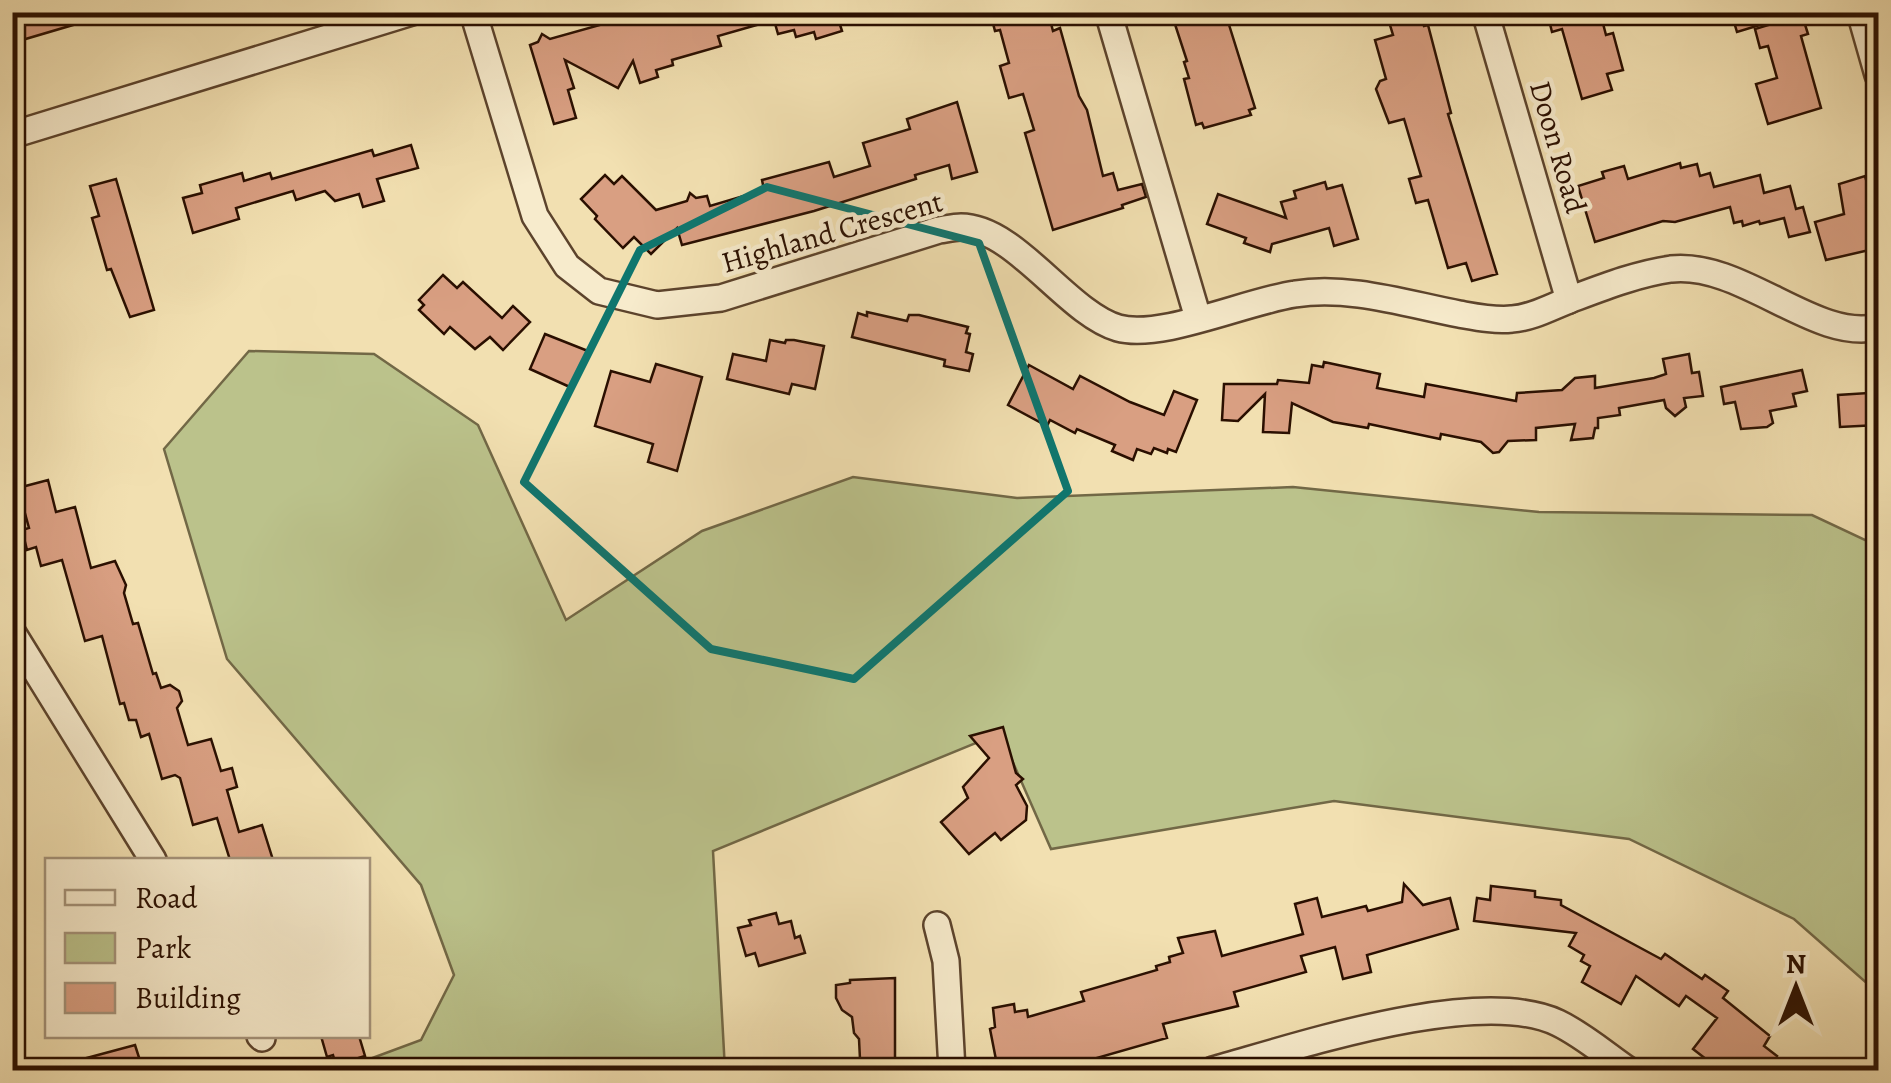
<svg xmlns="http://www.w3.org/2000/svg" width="1891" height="1083" viewBox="0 0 1891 1083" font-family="Alegreya,serif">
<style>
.green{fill:#bbc28b;stroke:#726846;stroke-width:2.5}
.building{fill:#d99f82;stroke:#2a0f00;stroke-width:2.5}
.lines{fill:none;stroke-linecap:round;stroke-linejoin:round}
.street-casing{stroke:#5c432c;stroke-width:30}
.street{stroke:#f7ebcc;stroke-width:25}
.marked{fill:none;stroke:#0f766e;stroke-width:8;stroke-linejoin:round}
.labels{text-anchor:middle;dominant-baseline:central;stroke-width:9;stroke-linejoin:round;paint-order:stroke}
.street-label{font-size:30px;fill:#2a0f00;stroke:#f7ebcc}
</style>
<rect width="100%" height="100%" fill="#f2e0b1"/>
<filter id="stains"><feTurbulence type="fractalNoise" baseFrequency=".002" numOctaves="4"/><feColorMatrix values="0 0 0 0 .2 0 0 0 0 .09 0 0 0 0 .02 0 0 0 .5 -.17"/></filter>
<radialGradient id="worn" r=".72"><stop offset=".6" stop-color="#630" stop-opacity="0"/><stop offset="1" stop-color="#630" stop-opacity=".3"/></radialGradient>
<path class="green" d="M 249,351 L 374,354 L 478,425 L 566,620 L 702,531 L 853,477 L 1017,498 L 1293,487 L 1539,512 L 1812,515 L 1878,546 L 1878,993 L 1794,919 L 1629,839 L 1334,801 L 1051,849 L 1000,733 L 713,851 L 725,1070 L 340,1070 L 421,1040 L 454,975 L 421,885 L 227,659 L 164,449 Z"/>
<g class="building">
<path d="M 25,12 L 99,12 L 100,17 L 12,43 L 12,15 Z"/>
<path d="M 646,12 L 836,12 L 842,31 L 816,39 L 814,32 L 796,37 L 794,30 L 778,34 L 774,20 L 718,36 L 721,46 L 672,60 L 673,65 L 656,70 L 658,77 L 640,83 L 633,61 L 618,88 L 565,60 L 574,88 L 568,90 L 576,118 L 554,124 L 530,45 L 538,42 L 542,34 L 550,39 Z"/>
<path d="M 990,12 L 1048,12 L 1053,31 L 1060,28 L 1079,96 L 1087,110 L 1103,176 L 1113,173 L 1118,190 L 1142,184 L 1146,197 L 1122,205 L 1123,208 L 1053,230 L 1025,133 L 1034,130 L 1023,94 L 1009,98 L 1000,66 L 1009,63 L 1000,30 L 995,31 Z"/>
<path d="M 1171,12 L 1225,12 L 1255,108 L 1249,110 L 1251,115 L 1204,128 L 1202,123 L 1196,125 L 1184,79 L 1189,78 L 1184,62 L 1187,61 Z"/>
<path d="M 1386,12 L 1420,12 L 1424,26 L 1428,25 L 1451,113 L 1448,114 L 1497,274 L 1472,281 L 1466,263 L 1448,268 L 1428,200 L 1416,203 L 1409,179 L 1421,176 L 1404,119 L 1389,123 L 1376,89 L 1380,81 L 1386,79 L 1375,40 L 1393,35 Z"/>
<path d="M 1547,12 L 1600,12 L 1606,35 L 1613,33 L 1623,70 L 1607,74 L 1612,90 L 1582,99 L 1562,29 L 1552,32 Z"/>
<path d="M 1731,12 L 1785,12 L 1786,17 L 1737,32 Z"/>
<path d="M 1802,15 L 1808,34 L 1801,36 L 1821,108 L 1768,124 L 1756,84 L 1777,78 L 1768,46 L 1760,48 L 1755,29 Z"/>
<path d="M 957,102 L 977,172 L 952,179 L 949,165 L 915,175 L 916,179 L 814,211 L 682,245 L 677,228 L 651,254 L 634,237 L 623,248 L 595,219 L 597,216 L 581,199 L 605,175 L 614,184 L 622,176 L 656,210 L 687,201 L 690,193 L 696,198 L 707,196 L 710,206 L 764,190 L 762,180 L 829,162 L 834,177 L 870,166 L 863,143 L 910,129 L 907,119 Z"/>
<path d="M 411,145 L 418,168 L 377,179 L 384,201 L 363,207 L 359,194 L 335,201 L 325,191 L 296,200 L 293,191 L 236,208 L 239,219 L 193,233 L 183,198 L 202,193 L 200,185 L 242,173 L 244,181 L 270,173 L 272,179 L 372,150 L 374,156 Z"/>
<path d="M 1680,163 L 1681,168 L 1697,164 L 1700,176 L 1710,173 L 1714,187 L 1760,175 L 1764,193 L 1790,186 L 1796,209 L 1803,207 L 1810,232 L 1789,237 L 1784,218 L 1760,224 L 1759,221 L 1743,226 L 1742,221 L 1734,223 L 1730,207 L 1675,222 L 1663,221 L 1595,242 L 1578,186 L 1604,178 L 1602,172 L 1624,166 L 1628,179 Z"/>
<path d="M 1865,176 L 1878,223 L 1878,248 L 1826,260 L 1815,222 L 1844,214 L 1839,184 Z"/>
<path d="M 116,179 L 154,310 L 130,317 L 111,269 L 107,270 L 92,218 L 99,216 L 90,186 Z"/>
<path d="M 1325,182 L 1327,189 L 1342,185 L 1358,239 L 1334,246 L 1329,228 L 1272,244 L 1270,252 L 1244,243 L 1246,238 L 1207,224 L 1218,194 L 1286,218 L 1281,202 L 1296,198 L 1294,191 Z"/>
<path d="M 443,275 L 457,288 L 463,282 L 502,318 L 513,306 L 530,322 L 503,350 L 490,337 L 475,349 L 450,327 L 444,334 L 419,310 L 424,305 L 419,300 Z"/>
<path d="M 867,312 L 907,321 L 909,315 L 919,315 L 968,327 L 966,333 L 970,334 L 966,352 L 973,354 L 969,371 L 944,366 L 945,360 L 852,337 L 858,313 L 867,316 Z"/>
<path d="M 545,334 L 588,351 L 572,388 L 530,369 Z"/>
<path d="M 770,340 L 785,343 L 786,340 L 794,340 L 824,346 L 815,389 L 792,384 L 789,394 L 727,379 L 733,354 L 766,361 Z"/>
<path d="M 1689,354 L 1692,373 L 1699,372 L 1703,396 L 1684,398 L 1686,407 L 1675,416 L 1666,408 L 1664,400 L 1619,408 L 1620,415 L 1598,418 L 1598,428 L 1595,428 L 1593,438 L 1571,440 L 1575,424 L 1536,428 L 1536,440 L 1508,441 L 1499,452 L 1493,453 L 1481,442 L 1441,434 L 1440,439 L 1369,424 L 1368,428 L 1333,422 L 1292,403 L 1289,433 L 1263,432 L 1265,394 L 1238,421 L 1222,420 L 1224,384 L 1277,384 L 1278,380 L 1309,383 L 1312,365 L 1323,367 L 1324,362 L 1380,374 L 1377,388 L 1424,397 L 1426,384 L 1516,401 L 1517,393 L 1562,390 L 1575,378 L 1595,376 L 1595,388 L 1654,378 L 1666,374 L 1663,359 Z"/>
<path d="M 656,364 L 702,377 L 677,471 L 648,462 L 653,444 L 595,426 L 611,371 L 650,382 Z"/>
<path d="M 1029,365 L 1073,389 L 1080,376 L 1130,402 L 1164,415 L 1174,391 L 1197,400 L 1176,452 L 1168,449 L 1167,453 L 1154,448 L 1151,454 L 1137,449 L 1133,460 L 1112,451 L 1115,445 L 1077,429 L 1075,433 L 1050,420 L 1047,426 L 1008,405 Z"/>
<path d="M 1802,370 L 1807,391 L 1793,394 L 1796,406 L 1770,411 L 1773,423 L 1767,427 L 1741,429 L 1735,402 L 1724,404 L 1721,387 Z"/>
<path d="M 1868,393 L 1868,397 L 1878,397 L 1878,425 L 1840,427 L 1838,395 Z"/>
<path d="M 48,480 L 56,512 L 75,507 L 91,568 L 115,561 L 126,585 L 124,593 L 133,624 L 138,623 L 153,674 L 156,673 L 161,688 L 170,685 L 179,691 L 182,701 L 177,708 L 188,745 L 211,739 L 221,771 L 232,768 L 237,787 L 227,790 L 239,832 L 262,825 L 273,860 L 230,860 L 217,818 L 193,825 L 180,778 L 175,775 L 162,779 L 149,734 L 141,737 L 136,720 L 129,720 L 124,703 L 120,704 L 102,636 L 85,641 L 62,560 L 41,566 L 36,547 L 27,550 L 22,530 L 29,528 L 18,488 Z"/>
<path d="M 1003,727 L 1016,773 L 1023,779 L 1016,785 L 1027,806 L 1026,820 L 1001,840 L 995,833 L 969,854 L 941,822 L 968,798 L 963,787 L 989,758 L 970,736 Z"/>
<path d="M 1404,884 L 1423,905 L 1450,898 L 1458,929 L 1367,955 L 1371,972 L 1343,979 L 1335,947 L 1301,956 L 1306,972 L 1234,992 L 1238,1006 L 1163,1024 L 1167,1038 L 1055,1070 L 998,1070 L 990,1029 L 995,1027 L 993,1008 L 1014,1004 L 1015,1012 L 1027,1010 L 1028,1017 L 1084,1001 L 1081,992 L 1157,970 L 1156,966 L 1170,962 L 1169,957 L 1183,953 L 1178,938 L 1215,931 L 1222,956 L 1303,934 L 1295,904 L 1317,898 L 1322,917 L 1366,906 L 1368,911 L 1402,902 Z"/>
<path d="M 1491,886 L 1535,891 L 1535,897 L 1561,900 L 1561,905 L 1661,959 L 1665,954 L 1702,979 L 1705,975 L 1728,991 L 1723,998 L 1770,1036 L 1764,1046 L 1777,1056 L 1774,1060 L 1788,1070 L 1705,1070 L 1711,1063 L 1693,1049 L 1717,1018 L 1686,996 L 1679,1006 L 1636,976 L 1621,1004 L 1582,982 L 1590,966 L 1581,961 L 1584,955 L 1569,946 L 1576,933 L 1474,921 L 1477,898 L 1490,900 Z"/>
<path d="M 776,913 L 779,924 L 791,921 L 795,938 L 800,936 L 805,953 L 759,966 L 755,953 L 746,956 L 738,928 L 751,925 L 749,920 Z"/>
<path d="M 895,978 L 895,1063 L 869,1064 L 869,1059 L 860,1059 L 859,1039 L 854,1033 L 852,1017 L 842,1010 L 836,998 L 836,985 L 850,983 L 850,980 Z"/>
<path d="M 321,1036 L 359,1036 L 365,1056 L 336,1065 L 333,1055 L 327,1057 Z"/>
<path d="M 135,1045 L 143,1070 L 58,1070 L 57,1066 Z"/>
</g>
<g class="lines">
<defs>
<g id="street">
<path d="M 473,12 L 535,216 L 567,266 L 599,291 L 657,305 L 721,298 L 939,230 C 946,229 954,227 961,227 C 1015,227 1067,313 1118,328 C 1161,340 1247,301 1295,294 C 1348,285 1407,304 1459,314 C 1476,317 1495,321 1512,319 C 1531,318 1551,307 1569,300 C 1601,288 1636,274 1671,269 C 1742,261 1816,343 1878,327"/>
<path d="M 1108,12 L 1198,318"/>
<path d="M 1485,12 L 1569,300"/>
<path d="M 1860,12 L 1878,75"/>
<path d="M 12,135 L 412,12"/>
<path d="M 12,632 L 153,860"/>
<path d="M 937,925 L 946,961 L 952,1070"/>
<path d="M 260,1036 L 262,1038"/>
<path d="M 1213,1070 C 1296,1047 1479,985 1558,1023 C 1583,1035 1606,1055 1628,1070"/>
</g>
</defs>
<use href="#street" class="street-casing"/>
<use href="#street" class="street"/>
</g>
<path class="marked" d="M 767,187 L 979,243 L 1068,491 L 854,679 L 711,649 L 524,482 L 640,250 Z"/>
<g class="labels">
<g class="street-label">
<text transform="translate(1558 147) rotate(74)">Doon Road</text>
<text transform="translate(832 232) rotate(-16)">Highland Crescent</text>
</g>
</g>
<rect width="1891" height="1083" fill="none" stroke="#f2e0b1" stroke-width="50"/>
<rect x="15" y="15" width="1861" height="1053" fill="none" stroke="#2a0f00" stroke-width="5"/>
<rect x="25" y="25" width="1841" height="1033" fill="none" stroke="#2a0f00" stroke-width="2.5"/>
<rect x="45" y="858" width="325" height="180" fill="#f7ebcc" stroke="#a5937a" stroke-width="2.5"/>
<rect x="65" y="890" width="50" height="15" fill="#f7ebcc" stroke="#a5937a" stroke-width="2.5"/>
<text x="135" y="908" font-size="30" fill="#2a0f00">Road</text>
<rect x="65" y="933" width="50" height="30" fill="#bbc28b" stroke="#a5937a" stroke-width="2.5"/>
<text x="135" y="958" font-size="30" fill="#2a0f00">Park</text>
<rect x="65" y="983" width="50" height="30" fill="#d99f82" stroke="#a5937a" stroke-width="2.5"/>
<text x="135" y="1008" font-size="30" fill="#2a0f00">Building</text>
<g transform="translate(1796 988)" stroke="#f7ebcc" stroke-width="8" paint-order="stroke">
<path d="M0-8L18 38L0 25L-18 38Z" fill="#2a0f00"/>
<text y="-15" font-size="28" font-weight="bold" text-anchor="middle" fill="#2a0f00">N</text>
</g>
<rect width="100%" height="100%" filter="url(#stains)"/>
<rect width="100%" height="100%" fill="url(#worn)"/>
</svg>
